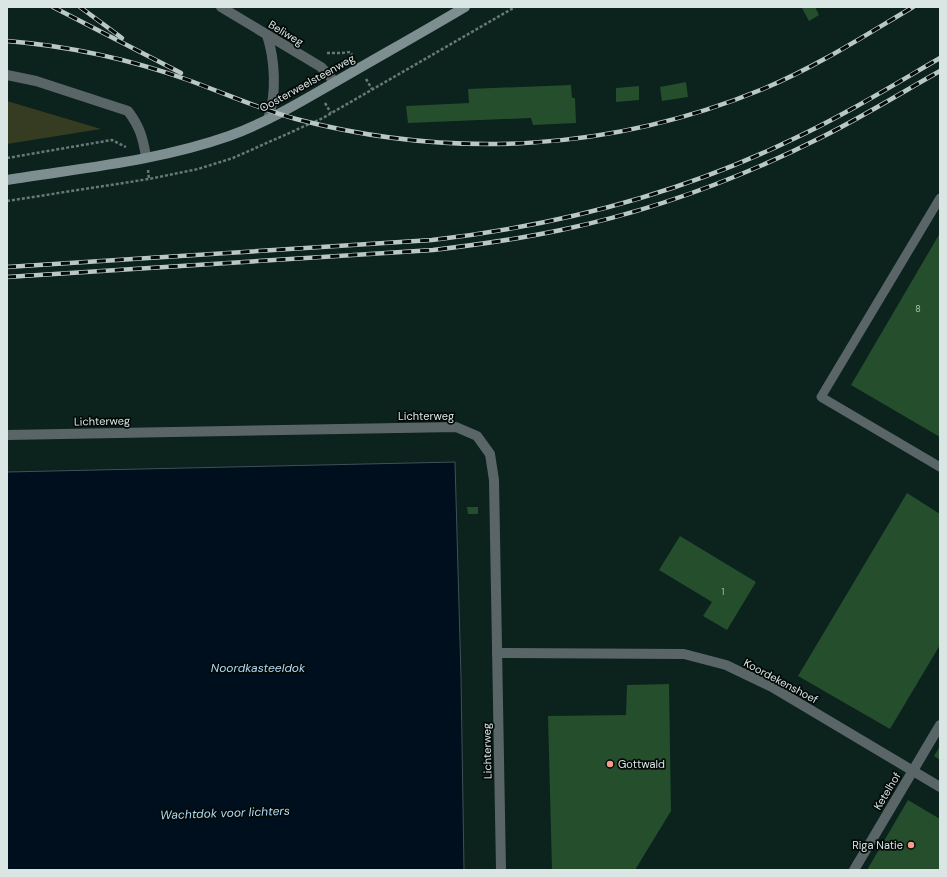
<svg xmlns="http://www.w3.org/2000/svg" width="947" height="877" viewBox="0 0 947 877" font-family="'DM Sans',sans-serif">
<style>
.green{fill:#363c21}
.water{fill:#000f1d;stroke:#415058}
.building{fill:#254e2d}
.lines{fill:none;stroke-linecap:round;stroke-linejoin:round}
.path{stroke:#667975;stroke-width:2.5;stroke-dasharray:3 2;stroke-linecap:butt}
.service{stroke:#5a6567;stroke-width:9}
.minor{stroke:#5a6567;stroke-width:10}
.secondary{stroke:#7d8f91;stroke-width:10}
.rail-casing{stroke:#b9c8c4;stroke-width:4.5}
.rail{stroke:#030907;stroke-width:3;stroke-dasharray:9;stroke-linecap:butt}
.poi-dot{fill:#f59d8e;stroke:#030907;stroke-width:1.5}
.labels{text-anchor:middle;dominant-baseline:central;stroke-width:3.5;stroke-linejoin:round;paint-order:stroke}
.number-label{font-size:9px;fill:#acc0b6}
.street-label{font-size:11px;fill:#d9e6e3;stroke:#030907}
.poi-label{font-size:11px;fill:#d9e6e3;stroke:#030907;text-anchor:start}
.water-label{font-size:12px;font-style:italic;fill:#aedaf7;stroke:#030907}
</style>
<rect width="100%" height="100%" fill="#0b221d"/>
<path class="green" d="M 7,101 L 101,129 L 7,144 Z"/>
<path class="water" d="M 455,462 L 461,677 L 464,870 L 7,870 L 7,472 Z"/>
<g class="building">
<path d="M 803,7 L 815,7 L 819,15 L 809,21 L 802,8 Z"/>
<path d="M 686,82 L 688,97 L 662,101 L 660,87 Z"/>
<path d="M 571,85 L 572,98 L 575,98 L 576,123 L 533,125 L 531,118 L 408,123 L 406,106 L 469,103 L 468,89 Z"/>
<path d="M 639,86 L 639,100 L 616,102 L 616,88 Z"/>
<path d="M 940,233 L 940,437 L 851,385 Z"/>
<path d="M 907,493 L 940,514 L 940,645 L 890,729 L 798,676 Z"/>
<path d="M 467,507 L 478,507 L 478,514 L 468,514 Z"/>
<path d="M 680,536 L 756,582 L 727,630 L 703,616 L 712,602 L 659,570 Z"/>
<path d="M 669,684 L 671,811 L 635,870 L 552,870 L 548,716 L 626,715 L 627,685 Z"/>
<path d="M 940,746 L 940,760 L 934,756 Z"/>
<path d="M 908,800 L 940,819 L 940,870 L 867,870 Z"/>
</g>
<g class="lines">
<g class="path">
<path d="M 327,53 L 342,53 L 350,52 L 353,56"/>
<path d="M 366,79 L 372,89"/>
<path d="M 325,103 L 331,113"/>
<path d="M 7,158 L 112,140 L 126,147"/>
<path d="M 148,170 L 149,179"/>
<path d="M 7,201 L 149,179 L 198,169 L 233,158 L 323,118 L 515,7"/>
</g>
<path class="service" d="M 940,198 L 821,397 L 940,467"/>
<g class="minor">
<path d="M 221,7 L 321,67 L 335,82"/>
<path d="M 267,35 C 275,60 277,94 268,119"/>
<path d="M 7,75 L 36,81 L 128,111 C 140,127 143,138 146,157"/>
<path d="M 7,435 L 456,427 L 477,436 L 490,454 L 494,480 L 501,870"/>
<path d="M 497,653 L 684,654 L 726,665 L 772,687 L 940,787"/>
<path d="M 854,870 L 940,725"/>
</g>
<path class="secondary" d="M 7,180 C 81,168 158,161 229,136 C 268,122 302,101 337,81 C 380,56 423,32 465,7"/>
<defs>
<g id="rail">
<path d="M 53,7 L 181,73"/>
<path d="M 80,7 L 122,38"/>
<path d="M 7,41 C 69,46 129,59 188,80 C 224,93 259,109 296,119 C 453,160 612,151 763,89 C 816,67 864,36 913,7"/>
<path d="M 7,267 L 432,240 C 555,226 676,195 789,141 C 841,117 890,87 940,58"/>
<path d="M 7,277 L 433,250 C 476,245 518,239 561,230 C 651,211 739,179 822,137 C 862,117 901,93 940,71"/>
</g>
</defs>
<use href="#rail" class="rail-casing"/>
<use href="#rail" class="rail"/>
</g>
<g class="poi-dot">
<circle cx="610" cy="764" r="4"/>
<circle cx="911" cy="845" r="4"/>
</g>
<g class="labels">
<g class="number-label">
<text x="918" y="309">8</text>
<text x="723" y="592">1</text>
</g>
<g class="street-label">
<text transform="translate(286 33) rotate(31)">Beliweg</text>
<text transform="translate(307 83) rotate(-29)">Oosterweelsteenweg</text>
<text x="426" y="416">Lichterweg</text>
<text transform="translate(102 421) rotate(-1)">Lichterweg</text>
<text transform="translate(781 681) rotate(28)">Koordekenshoef</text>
<text transform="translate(487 751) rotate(-91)">Lichterweg</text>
<text transform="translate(887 791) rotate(-59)">Ketelhof</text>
</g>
<g class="poi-label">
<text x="618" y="764">Gottwald</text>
<text x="903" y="845" text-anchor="end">Riga Natie</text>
</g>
<g class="water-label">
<text x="258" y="668">Noordkasteeldok</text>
<text transform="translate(225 813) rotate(-2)">Wachtdok voor lichters</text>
</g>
</g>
<rect width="947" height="877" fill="none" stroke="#d9e6e3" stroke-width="16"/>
</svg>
